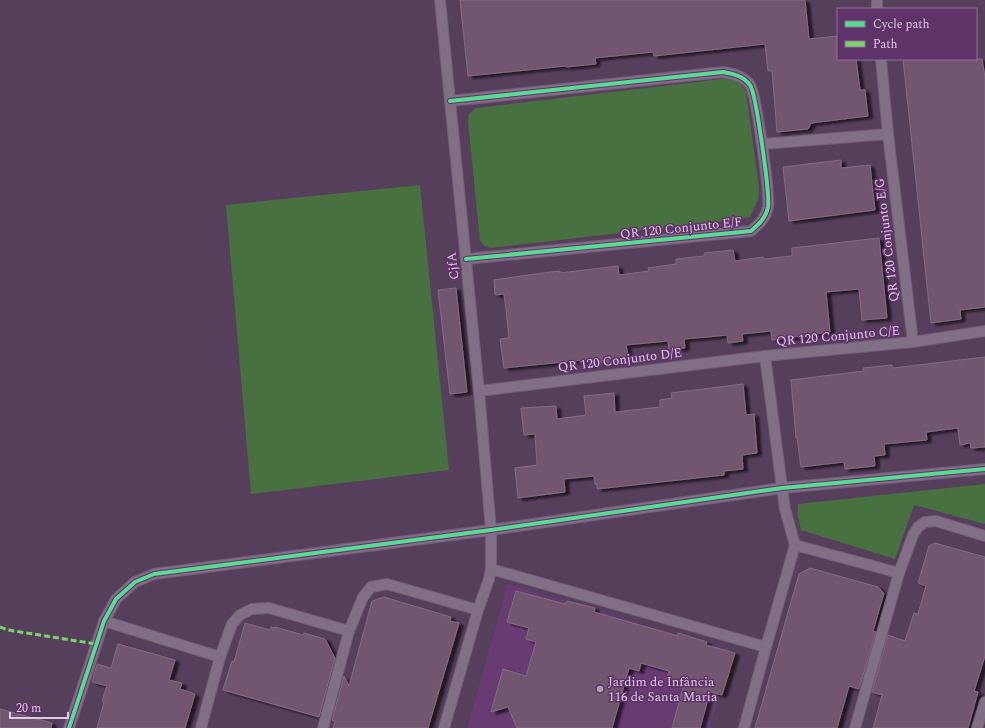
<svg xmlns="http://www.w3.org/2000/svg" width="985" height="728" viewBox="0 0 985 728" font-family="Spectral,serif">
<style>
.built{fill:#683c72}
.green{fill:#487040}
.building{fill:#72566f;stroke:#836c80;filter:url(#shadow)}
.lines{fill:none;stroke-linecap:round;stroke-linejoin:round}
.minor-casing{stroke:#715d76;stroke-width:12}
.minor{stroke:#806f85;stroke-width:10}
.quiet{stroke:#7cd36c;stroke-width:3;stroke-dasharray:6 3;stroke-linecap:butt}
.cycleway-casing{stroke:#5e3367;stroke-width:6}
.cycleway{stroke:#5adb95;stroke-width:4}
.poi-dot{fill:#b199b7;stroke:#5e3367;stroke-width:1.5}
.labels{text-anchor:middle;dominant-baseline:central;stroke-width:3;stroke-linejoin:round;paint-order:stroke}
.street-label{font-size:13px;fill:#e2c9e8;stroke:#5e3367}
.poi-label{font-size:13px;fill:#e2c9e8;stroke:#5e3367;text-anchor:start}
</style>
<defs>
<filter id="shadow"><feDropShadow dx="4.5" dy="2.5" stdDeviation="1" flood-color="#0009"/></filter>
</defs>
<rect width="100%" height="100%" fill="#563f5b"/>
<path class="built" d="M 508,584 L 733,651 L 709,728 L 467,728 Z"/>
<g class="green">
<path d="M 722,79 C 736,79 739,81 746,92 L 759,187 L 758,200 L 750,217 L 741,219 L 491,248 L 485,246 L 480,241 L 468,121 L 469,114 L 476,108 Z"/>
<path d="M 420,185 L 449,470 L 251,494 L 226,205 Z"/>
<path d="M 985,484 L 985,524 L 914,505 L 895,559 L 801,530 L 798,517 L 798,504 Z"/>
</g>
<g class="building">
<path d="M 460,0 L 805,0 L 809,39 L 838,36 L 838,59 L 856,59 L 860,90 L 865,90 L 868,116 L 811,123 L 808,129 L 777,132 L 772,71 L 768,71 L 765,44 L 654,56 L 653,52 L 595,58 L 596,64 L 566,67 L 566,66 L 468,76 Z"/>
<path d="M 903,59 L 982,59 L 985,77 L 985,307 L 960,310 L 961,319 L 931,323 Z"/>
<path d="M 841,160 L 841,168 L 870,165 L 875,210 L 789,221 L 783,167 Z"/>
<path d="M 879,238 L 887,318 L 862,320 L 859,289 L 826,292 L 830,332 L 772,340 L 771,331 L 742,334 L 743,341 L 728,343 L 727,335 L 718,336 L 684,339 L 685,348 L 669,349 L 668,341 L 626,345 L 629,360 L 599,363 L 602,358 L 504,368 L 500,339 L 509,338 L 506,309 L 504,294 L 495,295 L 494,280 L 535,274 L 560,271 L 560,273 L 618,266 L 619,275 L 649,271 L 648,268 L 676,264 L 676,259 L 704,256 L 704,253 L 733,250 L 735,261 L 763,257 L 764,259 L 792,256 L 792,248 Z"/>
<path d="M 456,288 L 467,392 L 450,394 L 438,290 Z"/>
<path d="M 985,357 L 985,447 L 971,448 L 970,443 L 960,445 L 958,428 L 926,432 L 927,440 L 884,444 L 885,455 L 874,456 L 875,466 L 845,469 L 844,462 L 801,467 L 797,438 L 796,438 L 791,380 L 864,371 L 863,368 L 892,365 L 893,368 Z"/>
<path d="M 743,384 L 746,415 L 754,414 L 757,453 L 742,455 L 743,469 L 724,471 L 724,475 L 597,489 L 597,484 L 595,484 L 594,476 L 564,479 L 565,492 L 518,498 L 515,468 L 537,465 L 535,434 L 524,435 L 521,408 L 556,406 L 557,419 L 586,415 L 584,396 L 614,393 L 615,412 L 660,407 L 660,400 L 672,398 L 671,393 Z"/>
<path d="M 935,543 L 985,557 L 985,656 L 974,691 L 978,692 L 968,728 L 873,728 L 882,695 L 872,692 L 888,635 L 905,641 L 914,613 L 918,614 L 926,586 L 918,583 L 929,546 Z"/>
<path d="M 810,568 L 878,587 L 884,593 L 873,631 L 876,632 L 859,689 L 849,686 L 837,728 L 755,728 L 799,574 Z"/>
<path d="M 516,591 L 565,604 L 567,601 L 595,608 L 594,612 L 678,636 L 678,633 L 707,642 L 706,645 L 735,653 L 722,695 L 710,692 L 700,728 L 672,728 L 684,684 L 667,679 L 669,671 L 641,663 L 639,671 L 629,668 L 612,728 L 517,728 L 508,707 L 491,712 L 503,669 L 526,676 L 536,642 L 526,639 L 529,628 L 507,622 Z"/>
<path d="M 384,597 L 451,617 L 450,621 L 459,623 L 428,728 L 333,728 L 335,721 L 332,720 L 344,676 L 349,686 L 372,601 Z"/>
<path d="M 245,623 L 270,630 L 271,627 L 275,628 L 275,627 L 303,635 L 304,633 L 325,639 L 335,658 L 319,717 L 223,690 L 232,661 L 234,662 Z"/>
<path d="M 118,644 L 175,660 L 169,680 L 182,683 L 180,689 L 195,694 L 185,728 L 97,728 L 104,702 L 102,701 L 107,686 L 92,682 L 97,664 L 111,668 Z"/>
<path d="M 0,709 L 52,723 L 51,728 L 0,728 Z"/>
</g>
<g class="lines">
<defs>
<g id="minor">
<path d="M 440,0 L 479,391 L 491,530 L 491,569 L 489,579 L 478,610 L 444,728"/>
<path d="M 877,0 L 877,9"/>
<path d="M 881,59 L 888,134 L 913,342"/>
<path d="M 450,101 L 723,72 C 734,74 743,76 750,85 C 756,93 770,194 768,207 C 766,218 759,224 751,231 L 466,259"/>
<path d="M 763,144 L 888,134"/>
<path d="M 765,356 L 782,488 L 785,509 L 795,545 L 766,647"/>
<path d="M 479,391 L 765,356 L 913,342 L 985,331"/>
<path d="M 795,545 L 899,573 L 855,728"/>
<path d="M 491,569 L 766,647 L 744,728"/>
<path d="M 899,573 L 913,535 L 918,527 L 925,522 L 936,521 L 985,536"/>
<path d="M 104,621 L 220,657 L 201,728"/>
<path d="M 349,631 L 363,597 L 371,587 L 387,584 L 478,610"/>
<path d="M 220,657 L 232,624 L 240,615 L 252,609 L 269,608 L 349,631 L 323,728"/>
<path d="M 69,728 L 104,621 L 116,599 L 135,582 L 154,574 L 491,530 L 782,488 L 985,469"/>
<path d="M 977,728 L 985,702"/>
</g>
</defs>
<use href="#minor" class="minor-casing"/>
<use href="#minor" class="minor"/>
<path class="quiet" d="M 0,627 L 8,630 L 96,644"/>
<defs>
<g id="cycleway">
<path d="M 450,101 L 723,72 C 734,74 743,76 750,85 C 756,93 770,194 768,207 C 766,218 759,224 751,231 L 466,259"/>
<path d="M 69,728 L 104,621 L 116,599 L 135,582 L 154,574 L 491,530 L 782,488 L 985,469"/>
</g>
</defs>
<use href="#cycleway" class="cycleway-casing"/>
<use href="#cycleway" class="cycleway"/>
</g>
<circle class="poi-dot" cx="600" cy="689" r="4"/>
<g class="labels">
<g class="street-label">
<text transform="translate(681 228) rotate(-6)">QR 120 Conjunto E/F</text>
<text transform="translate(887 240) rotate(-97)">QR 120 Conjunto E/G</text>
<text transform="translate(453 266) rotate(-96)">CjfA</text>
<text transform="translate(838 336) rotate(-5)">QR 120 Conjunto C/E</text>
<text transform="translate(620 360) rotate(-7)">QR 120 Conjunto D/E</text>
</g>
<g class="poi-label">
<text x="608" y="682">Jardim de Infância<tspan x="608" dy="15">116 de Santa Maria</tspan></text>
</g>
</g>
<rect x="837" y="8" width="140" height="52" fill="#5e3367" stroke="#936f9b"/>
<rect x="845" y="21" width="20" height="6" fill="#5adb95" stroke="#936f9b"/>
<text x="873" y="28" font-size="12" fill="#e2c9e8">Cycle path</text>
<rect x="845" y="41" width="20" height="6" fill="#7cd36c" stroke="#936f9b"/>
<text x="873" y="48" font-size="12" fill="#e2c9e8">Path</text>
<path d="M10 712v6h58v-6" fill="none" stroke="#e2c9e8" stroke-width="2"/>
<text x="16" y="712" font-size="12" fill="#e2c9e8" stroke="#5e3367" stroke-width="3" paint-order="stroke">20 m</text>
</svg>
